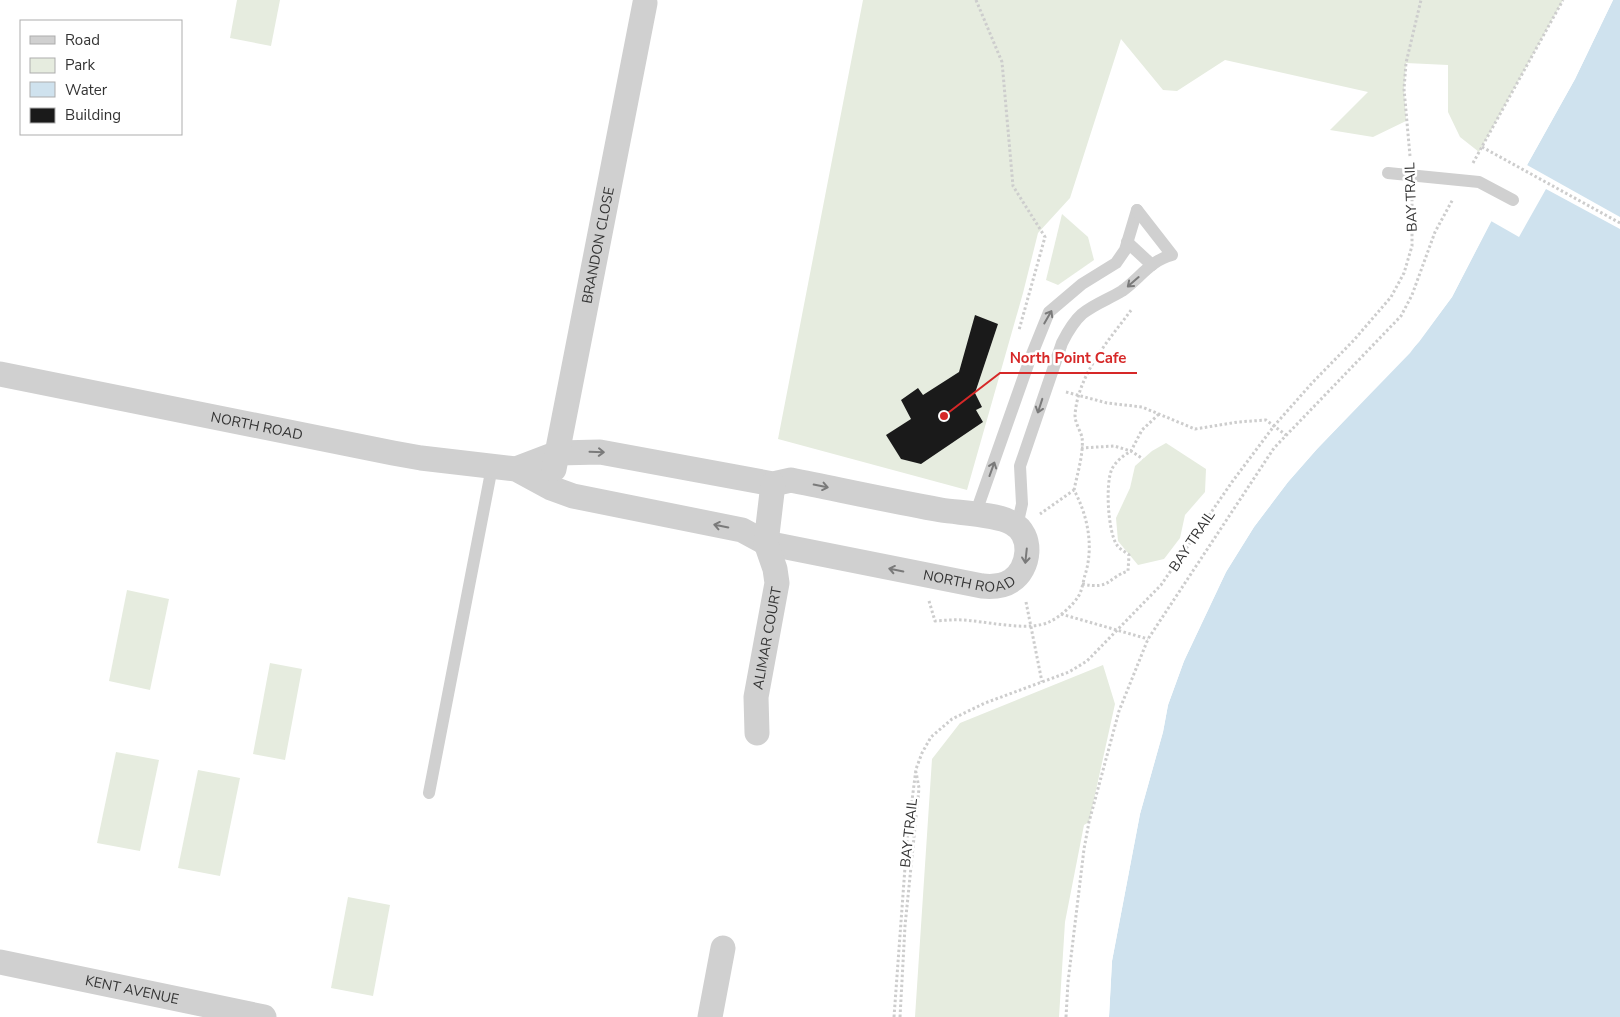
<svg xmlns="http://www.w3.org/2000/svg" width="1620" height="1017" viewBox="0 0 1620 1017" font-family="'Nunito Sans',sans-serif">
<style>
.green{fill:#e6ecdf}
.water{fill:#cfe2ee}
.pier{fill:#fff}
.building{fill:#1a1a1a}
.lines{fill:none;stroke-linecap:round;stroke-linejoin:round}
.path{stroke:#cdcdcd;stroke-width:3;stroke-dasharray:2.5 2.5;stroke-linecap:butt}
.service{stroke:#d0d0d0;stroke-width:12}
.minor{stroke:#d0d0d0;stroke-width:25}
.oneway{stroke:#7a7a7a}
.labels{text-anchor:middle;dominant-baseline:central;stroke-width:5;stroke-linejoin:round;paint-order:stroke}
.street-label{font-size:14px;fill:#333;stroke:#fff}
.leader{fill:none;stroke:#d62828;stroke-width:2}
.callout-dot{fill:#d62828;stroke:#fff;stroke-width:2}
.callout-label{font-size:15px;text-anchor:middle;font-weight:bold;fill:#d62828;stroke:#fff;stroke-width:5;stroke-linejoin:round;paint-order:stroke}
</style>
<rect width="100%" height="100%" fill="#fff"/>
<g class="green">
<path d="M 237,0 L 280,0 L 271,46 L 230,38 Z"/>
<path d="M 863,0 L 1563,0 L 1479,152 L 1460,137 L 1448,112 L 1448,65 L 1406,63 L 1404,89 L 1406,121 L 1373,137 L 1330,130 L 1368,92 L 1225,60 L 1177,91 L 1163,90 L 1121,39 L 1070,198 L 1038,233 L 1023,293 L 967,490 L 778,439 Z"/>
<path d="M 1062,214 L 1088,237 L 1094,260 L 1058,285 L 1046,280 Z"/>
<path d="M 1166,443 L 1206,469 L 1205,492 L 1185,515 L 1180,538 L 1164,559 L 1138,565 L 1118,541 L 1116,518 L 1130,488 L 1135,466 L 1152,451 Z"/>
<path d="M 127,590 L 169,599 L 150,690 L 109,681 Z"/>
<path d="M 270,663 L 302,669 L 285,760 L 253,754 Z"/>
<path d="M 1103,665 L 1115,704 L 1089,822 L 1084,825 L 1065,922 L 1059,1017 L 915,1017 L 932,759 L 960,723 Z"/>
<path d="M 116,752 L 159,760 L 140,851 L 97,843 Z"/>
<path d="M 198,770 L 240,778 L 220,876 L 178,868 Z"/>
<path d="M 348,897 L 390,905 L 373,996 L 331,988 Z"/>
</g>
<path class="water" d="M 1613,0 L 1620,0 L 1620,1017 L 1109,1017 L 1112,961 L 1140,814 L 1163,732 L 1168,705 L 1184,661 L 1226,572 L 1254,527 L 1288,482 L 1317,449 L 1410,353 L 1452,297 L 1491,222 L 1517,183 L 1575,79 Z"/>
<path class="pier" d="M 1610,0 L 1613,0 L 1575,79 L 1527,165 L 1620,217 L 1620,229 L 1546,189 L 1519,237 L 1491,221 L 1452,297 L 1419,342 L 1317,449 L 1288,482 L 1254,527 L 1226,572 L 1184,661 L 1168,705 L 1163,732 L 1140,814 L 1112,961 L 1109,1017 L 1106,1017 L 1110,961 L 1138,814 L 1160,731 L 1165,704 L 1182,660 L 1224,571 L 1252,526 L 1286,480 L 1315,447 L 1408,351 L 1450,295 L 1488,221 L 1515,182 L 1573,77 Z"/>
<path class="building" d="M 975,315 L 998,324 L 975,393 L 982,407 L 976,410 L 983,422 L 921,464 L 901,459 L 886,435 L 911,419 L 901,400 L 918,388 L 923,395 L 959,372 Z"/>
<g class="lines">
<g class="path">
<path d="M 976,0 L 1002,62 L 1013,186 L 1045,237 L 1019,330"/>
<path d="M 1482,147 L 1620,223"/>
<path d="M 1410,156 L 1404,89 L 1406,63 L 1421,0"/>
<path d="M 1473,163 L 1563,0"/>
<path d="M 1066,392 L 1107,403 L 1142,407 L 1195,429 L 1238,422 L 1266,420 L 1286,435"/>
<path d="M 1081,448 L 1114,446 L 1131,451 L 1142,430 L 1159,414"/>
<path d="M 1074,490 C 1077,475 1084,453 1082,437 C 1080,430 1075,423 1075,415 C 1078,374 1109,340 1132,309"/>
<path d="M 1082,584 C 1111,590 1107,578 1128,571 L 1129,555 C 1126,552 1119,549 1117,545 C 1108,533 1105,483 1112,469 C 1115,462 1124,455 1131,451 L 1143,459"/>
<path d="M 929,601 L 935,621 C 948,620 960,619 973,621 C 994,623 1030,631 1049,622 C 1060,617 1072,606 1078,597 C 1082,591 1083,582 1085,575 C 1094,547 1088,516 1074,490 L 1040,514"/>
<path d="M 1026,602 L 1042,682"/>
<path d="M 1061,614 L 1148,639"/>
<path d="M 894,1017 L 907,840 L 916,769 L 922,753 L 931,737 L 952,719 L 985,703 L 1069,672 L 1087,661 L 1161,585 L 1232,482 L 1274,426 L 1312,383 L 1354,340 L 1391,297 L 1404,273 L 1412,246 L 1412,195"/>
<path d="M 900,1017 L 905,926 L 919,788 L 916,772"/>
<path d="M 1066,1017 L 1068,982 L 1084,849 L 1089,822 L 1119,711 L 1148,639 L 1274,448 L 1401,316 L 1412,295 L 1435,232 L 1453,199"/>
</g>
<g class="service">
<path d="M 1388,173 L 1479,182 L 1513,200"/>
<path d="M 1127,242 L 1152,265"/>
<path d="M 975,515 L 1030,359 L 1049,312 L 1082,284 L 1116,263 L 1125,250 L 1137,210"/>
<path d="M 1017,526 L 1022,504 L 1020,466 L 1062,343 C 1067,333 1073,322 1082,314 C 1094,304 1109,299 1122,291 C 1139,279 1151,260 1172,255 L 1137,210"/>
<path d="M 429,793 L 492,467"/>
</g>
<g class="minor">
<path id="s1" d="M 0,374 L 393,453 L 421,458 L 516,469 L 551,488 L 573,496 L 742,530 L 766,543 L 982,586 C 992,587 1002,587 1011,581 C 1030,569 1034,535 1012,523 C 997,514 960,513 941,510 C 891,501 841,490 791,480 L 773,484 L 600,452 L 558,453 L 516,469"/>
<path id="s2" d="M 554,469 L 645,3"/>
<path id="s3" d="M 757,733 L 756,697 L 777,583 L 775,569 L 766,543 L 773,484"/>
<path id="s4" d="M 0,962 L 264,1017"/>
<path d="M 710,1017 L 723,948"/>
</g>
</g>
<defs><path id="oneway-shaft" d="M-6 0H5M1.5-3L5.5 0L1.5 3" fill="none" stroke-width="1.6" stroke-linecap="round" stroke-linejoin="round" transform="scale(1.25)"/></defs>
<g class="oneway">
<use href="#oneway-shaft" transform="translate(1133 282) rotate(139)"/>
<use href="#oneway-shaft" transform="translate(1048 317) rotate(-60)"/>
<use href="#oneway-shaft" transform="translate(1040 406) rotate(108)"/>
<use href="#oneway-shaft" transform="translate(597 452) rotate(2)"/>
<use href="#oneway-shaft" transform="translate(992 469) rotate(-70)"/>
<use href="#oneway-shaft" transform="translate(821 486) rotate(11)"/>
<use href="#oneway-shaft" transform="translate(721 526) rotate(-169)"/>
<use href="#oneway-shaft" transform="translate(1026 556) rotate(96)"/>
<use href="#oneway-shaft" transform="translate(896 570) rotate(-168)"/>
</g>
<g class="labels">
<g class="street-label">
<text transform="translate(1411 197) rotate(-92)">BAY TRAIL</text>
<text stroke="none"><textPath href="#s2" startOffset="228">BRANDON CLOSE</textPath></text>
<text stroke="none"><textPath href="#s1" startOffset="262">NORTH ROAD</textPath></text>
<text transform="translate(1192 541) rotate(-56)">BAY TRAIL</text>
<text stroke="none"><textPath href="#s1" startOffset="995">NORTH ROAD</textPath></text>
<text stroke="none"><textPath href="#s3" startOffset="96">ALIMAR COURT</textPath></text>
<text transform="translate(909 833) rotate(-84)">BAY TRAIL</text>
<text stroke="none"><textPath href="#s4" startOffset="135">KENT AVENUE</textPath></text>
</g>
</g>
<path class="leader" d="M944 416L1000 373H1137"/>
<circle class="callout-dot" cx="944" cy="416" r="5"/>
<g class="callout-label">
<text x="1068" y="363">North Point Cafe</text>
</g>
<rect x="20" y="20" width="162" height="115" fill="#ffffff" stroke="#adadad"/>
<rect x="30" y="36" width="25" height="8" fill="#d0d0d0" stroke="#adadad"/>
<text x="65" y="45" font-size="15" fill="#333333">Road</text>
<rect x="30" y="58" width="25" height="15" fill="#e6ecdf" stroke="#adadad"/>
<text x="65" y="70" font-size="15" fill="#333333">Park</text>
<rect x="30" y="82" width="25" height="15" fill="#cfe2ee" stroke="#adadad"/>
<text x="65" y="95" font-size="15" fill="#333333">Water</text>
<rect x="30" y="108" width="25" height="15" fill="#1a1a1a" stroke="#adadad"/>
<text x="65" y="120" font-size="15" fill="#333333">Building</text>
</svg>
